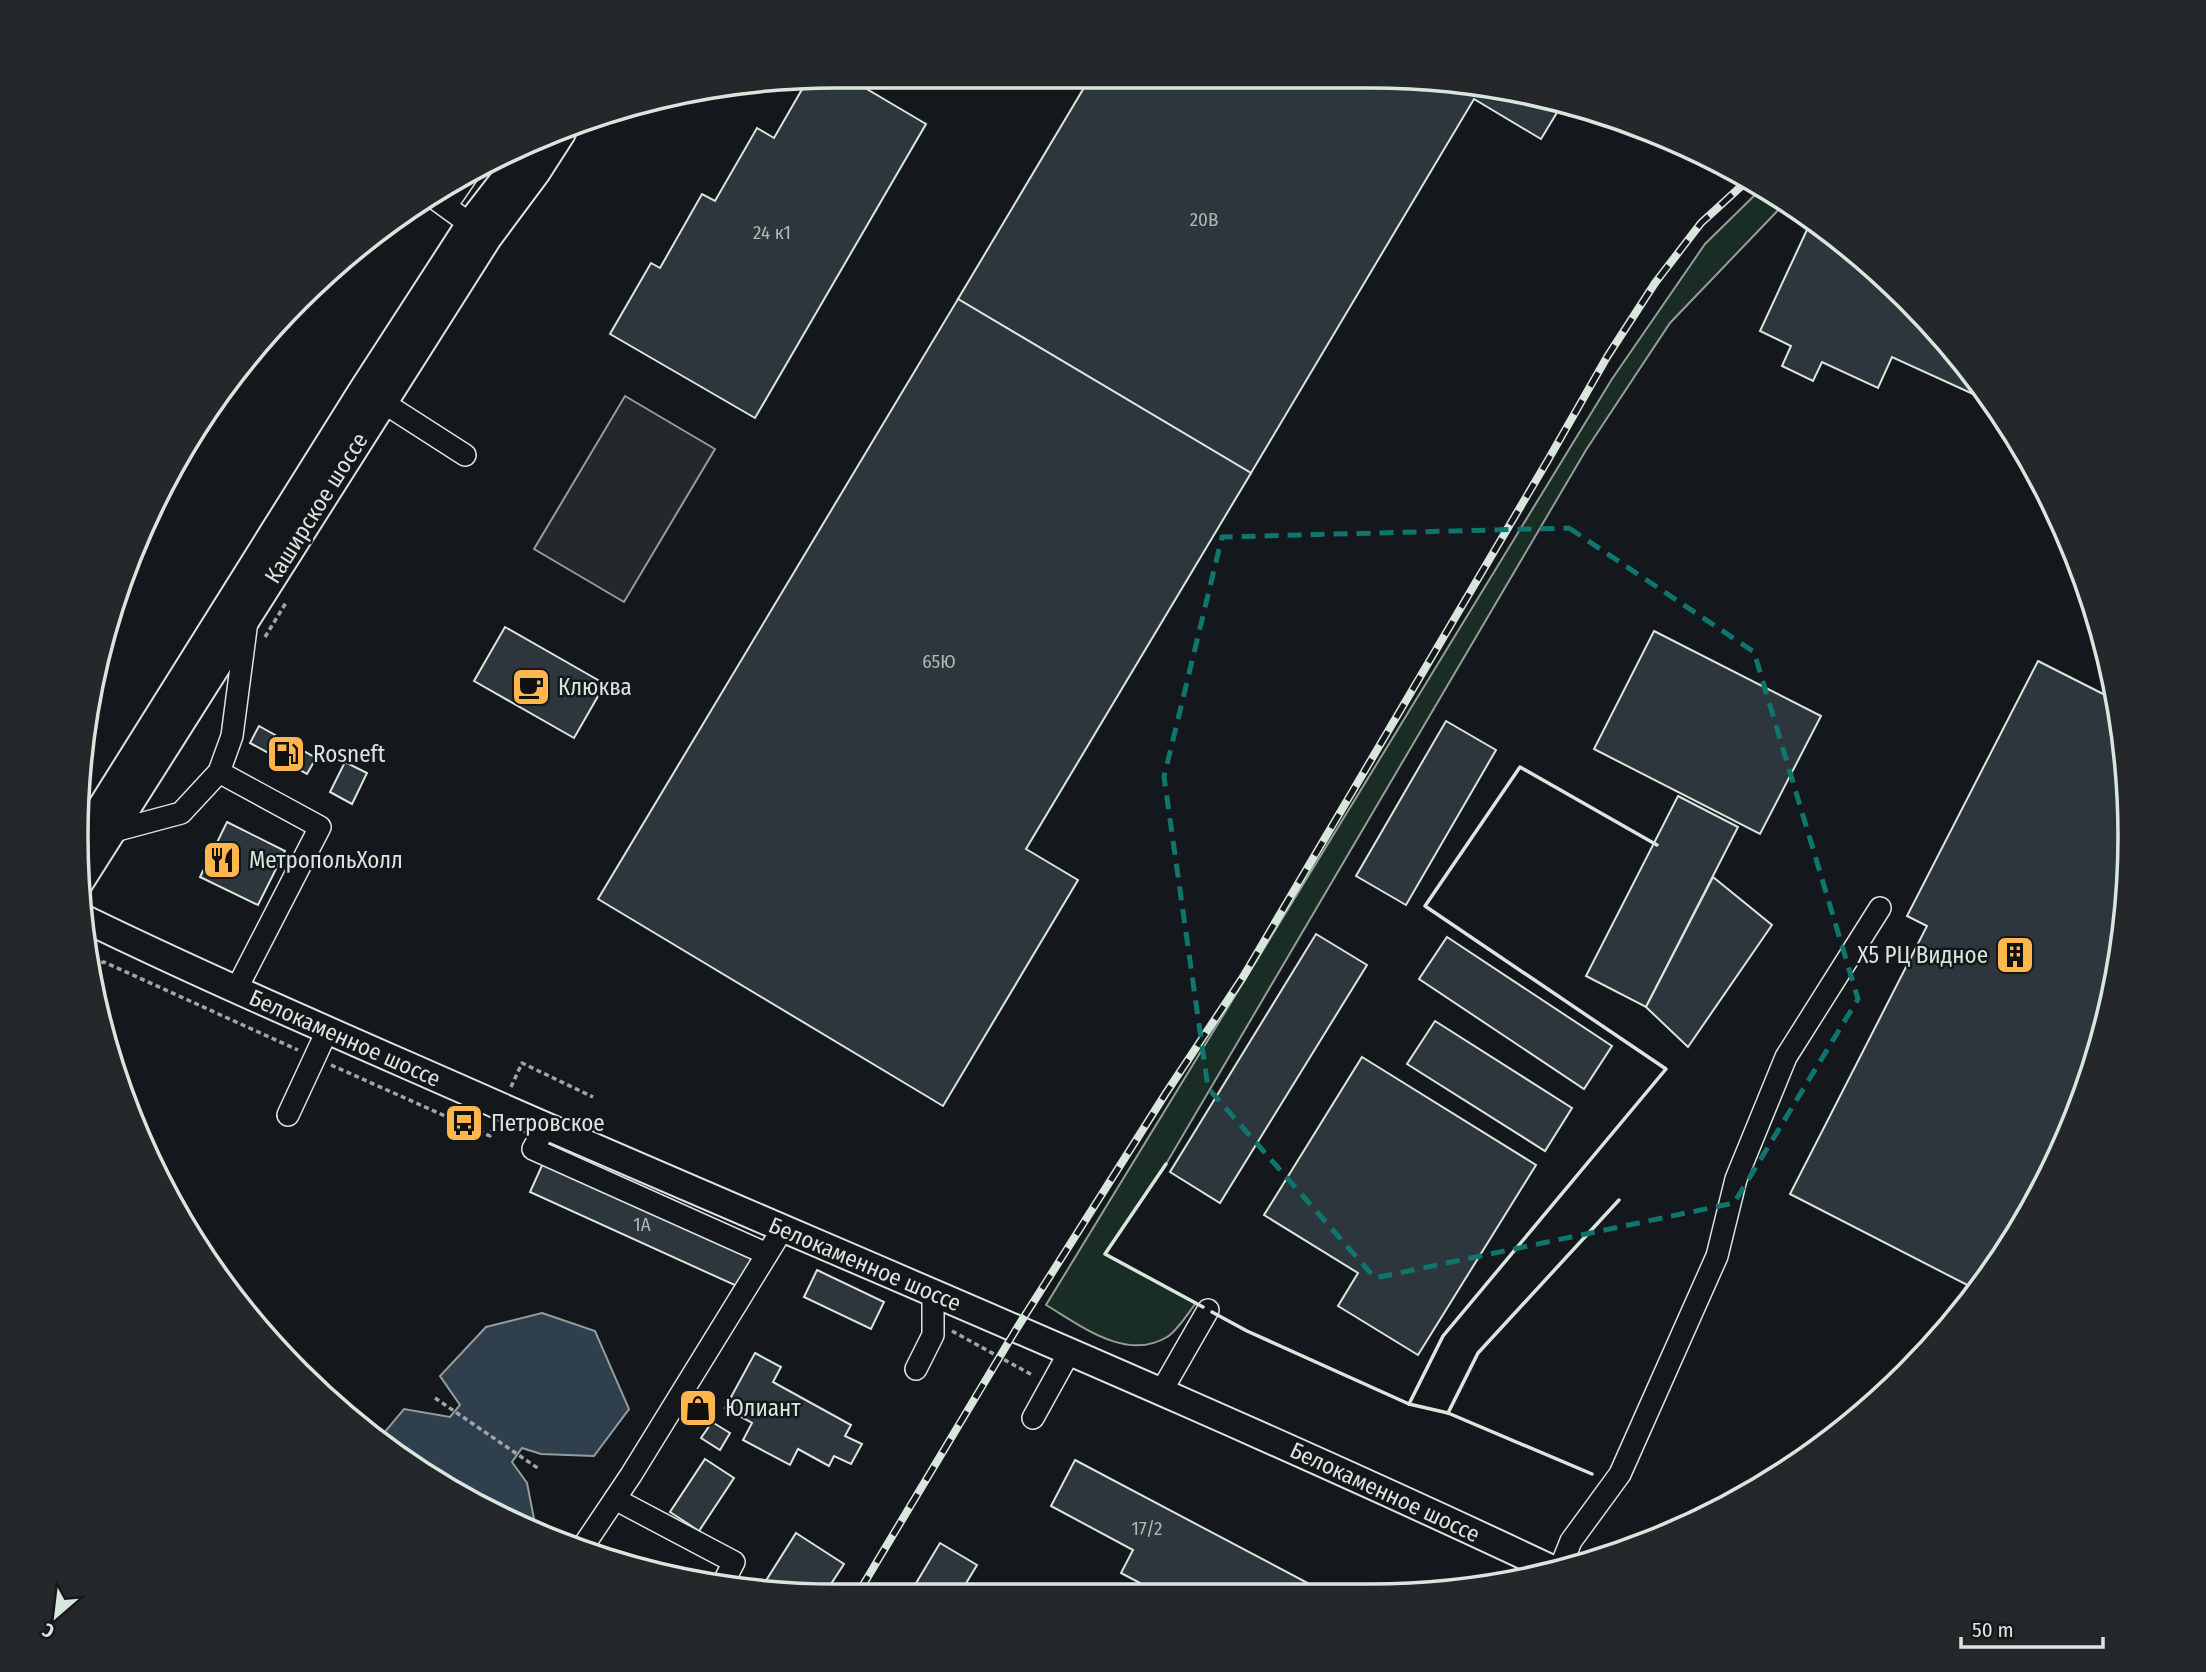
<svg xmlns="http://www.w3.org/2000/svg" width="2206" height="1672" viewBox="0 0 2206 1672" font-family="'Fira Sans Condensed',sans-serif">
<style>
.green{fill:#1a2d24;stroke:#939e99;stroke-width:2}
.parking{fill:#24282b;stroke:#939e99;stroke-width:2}
.water{fill:#2f3f4d;stroke:#939e99;stroke-width:2}
.building{fill:#2c363c;stroke:#d8e6dc;stroke-width:2}
.lines{fill:none;stroke-linecap:round;stroke-linejoin:round}
.minor-casing{stroke:#d8e6dc;stroke-width:24}
.major-casing{stroke:#d8e6dc;stroke-width:30}
.path{stroke:#9da8a2;stroke-width:3.5;stroke-dasharray:5 3.5;stroke-linecap:butt}
.minor{stroke:#14181c;stroke-width:21}
.major{stroke:#14181c;stroke-width:26}
.rail-casing{stroke:#d8e6dc;stroke-width:8}
.rail{stroke:#14181c;stroke-width:5;stroke-dasharray:16;stroke-linecap:butt}
.wall{stroke:#d8e6dc;stroke-width:3.5}
.marked{fill:none;stroke:#0f766e;stroke-width:5;stroke-dasharray:14 9;stroke-linejoin:round}
.labels{text-anchor:middle;dominant-baseline:central;stroke-width:5;stroke-linejoin:round;paint-order:stroke}
.number-label{font-size:19px;fill:#adbab4}
.street-label{font-size:23px;fill:#d8e6dc;stroke:#14181c}
.poi-label{font-size:23px;fill:#d8e6dc;stroke:#14181c;text-anchor:start}
.rim{fill:none;stroke:#d8e6dc;stroke-width:3.5}
</style>
<rect width="100%" height="100%" fill="#14181c"/>
<path class="green" d="M 1762,188 L 1785,203 L 1670,323 L 1586,450 L 1166,1164 L 1105,1254 L 1196,1303 C 1188,1313 1178,1330 1167,1337 C 1126,1362 1080,1325 1046,1305 L 1612,379 L 1705,244 Z"/>
<path class="parking" d="M 625,396 L 715,449 L 624,602 L 534,549 Z"/>
<path class="water" d="M 542,1313 L 595,1331 L 629,1409 L 594,1456 L 541,1454 L 522,1448 L 512,1462 L 527,1483 L 536,1529 L 414,1469 L 378,1440 L 404,1409 L 450,1417 L 460,1405 L 440,1376 L 486,1327 Z"/>
<g class="building">
<path d="M 836,75 L 843,75 L 926,124 L 755,418 L 610,334 L 651,263 L 660,268 L 702,194 L 715,201 L 757,128 L 774,138 L 808,79 Z"/>
<path d="M 1091,76 L 1419,77 L 1564,101 L 1541,139 L 1474,99 L 1251,473 L 958,299 Z"/>
<path d="M 1812,219 L 1833,232 L 1908,298 L 1995,404 L 1892,357 L 1878,388 L 1822,362 L 1813,381 L 1782,366 L 1791,346 L 1760,331 Z"/>
<path d="M 958,299 L 1251,473 L 1026,849 L 1078,880 L 943,1106 L 598,899 Z"/>
<path d="M 505,627 L 605,684 L 574,738 L 474,681 Z"/>
<path d="M 1654,631 L 1821,716 L 1760,834 L 1594,749 Z"/>
<path d="M 2038,661 L 2117,701 L 2131,836 L 2116,984 L 2073,1127 L 2003,1258 L 1977,1290 L 1790,1194 L 1927,926 L 1907,916 Z"/>
<path d="M 1446,721 L 1496,750 L 1406,905 L 1356,876 Z"/>
<path d="M 259,726 L 316,758 L 307,774 L 250,743 Z"/>
<path d="M 345,762 L 367,773 L 352,804 L 330,792 Z"/>
<path d="M 1678,796 L 1738,827 L 1646,1007 L 1586,976 Z"/>
<path d="M 227,822 L 285,851 L 258,905 L 200,877 Z"/>
<path d="M 1713,877 L 1772,925 L 1688,1047 L 1646,1007 Z"/>
<path d="M 1316,934 L 1367,965 L 1220,1203 L 1170,1172 Z"/>
<path d="M 1447,937 L 1612,1046 L 1584,1089 L 1419,979 Z"/>
<path d="M 1435,1021 L 1572,1108 L 1545,1151 L 1407,1064 Z"/>
<path d="M 1362,1057 L 1536,1165 L 1418,1355 L 1338,1306 L 1358,1273 L 1264,1215 Z"/>
<path d="M 544,1161 L 753,1256 L 739,1287 L 530,1192 Z"/>
<path d="M 817,1270 L 884,1302 L 871,1329 L 804,1297 Z"/>
<path d="M 755,1353 L 781,1367 L 773,1382 L 851,1425 L 845,1436 L 862,1444 L 851,1464 L 834,1456 L 829,1466 L 798,1449 L 790,1465 L 743,1440 L 752,1423 L 725,1408 Z"/>
<path d="M 712,1422 L 730,1433 L 720,1450 L 701,1438 Z"/>
<path d="M 705,1459 L 734,1478 L 699,1531 L 670,1512 Z"/>
<path d="M 1075,1460 L 1317,1588 L 1316,1590 L 1153,1590 L 1121,1573 L 1133,1550 L 1051,1506 Z"/>
<path d="M 796,1533 L 844,1564 L 827,1590 L 760,1590 Z"/>
<path d="M 940,1543 L 977,1565 L 962,1590 L 912,1590 Z"/>
<path d="M 684,1568 L 704,1583 L 678,1577 Z"/>
</g>
<g class="lines">
<defs>
<g id="minor">
<path d="M 430,195 L 481,232"/>
<path d="M 446,206 L 470,171"/>
<path d="M 370,394 L 465,455"/>
<path d="M 114,831 L 181,813 L 219,772"/>
<path d="M 236,990 L 320,827 L 219,772 L 232,736 L 247,621"/>
<path d="M 288,1115 L 327,1031"/>
<path d="M 546,1126 L 533,1149 L 767,1254"/>
<path d="M 916,1369 L 933,1335 L 933,1293"/>
<path d="M 1161,1392 L 1208,1310"/>
<path d="M 1033,1418 L 1070,1351"/>
<path d="M 615,1499 L 734,1562 L 721,1587"/>
<path d="M 580,1551 L 631,1475 L 782,1230"/>
<path d="M 1561,1566 L 1571,1541 L 1620,1474 L 1717,1256 L 1736,1179 L 1786,1057 L 1880,908"/>
</g>
<g id="major">
<path d="M 80,841 L 363,389 L 471,222 L 529,147"/>
<path d="M 77,887 L 488,238 L 537,172 L 562,133"/>
<path d="M 83,918 C 221,985 362,1045 502,1107 C 852,1260 1205,1405 1550,1568"/>
</g>
</defs>
<use href="#minor" class="minor-casing"/>
<use href="#major" class="major-casing"/>
<g class="path">
<path d="M 265,637 L 287,601"/>
<path d="M 93,965 L 104,962 L 298,1050"/>
<path d="M 331,1065 L 490,1136 L 494,1126"/>
<path d="M 511,1087 L 522,1063 L 593,1097"/>
<path d="M 952,1331 L 1034,1376"/>
<path d="M 435,1398 L 539,1469"/>
</g>
<use href="#minor" class="minor"/>
<use href="#major" class="major"/>
<defs>
<path id="rail" d="M 860,1590 L 1017,1328 L 1166,1093 L 1243,977 L 1548,460 L 1607,357 L 1655,283 L 1701,223 L 1748,180"/>
</defs>
<use href="#rail" class="rail-casing"/>
<use href="#rail" class="rail"/>
<g class="wall">
<path d="M 1166,1164 L 1105,1254 L 1203,1307"/>
<path d="M 1212,1312 L 1247,1331 L 1409,1404"/>
<path d="M 1448,1413 L 1409,1404 L 1443,1336 L 1666,1069 L 1425,906 L 1520,767 L 1657,845"/>
<path d="M 1592,1474 L 1448,1413 L 1478,1353 L 1619,1200"/>
</g>
</g>
<path class="marked" d="M 1569,528 L 1754,652 L 1858,999 L 1734,1203 L 1375,1278 L 1208,1088 L 1164,777 L 1222,537 Z"/>
<defs>
<symbol id="cafe-square" viewBox="-11 -11 22 22"><rect x="-9" y="-9" width="18" height="18" rx="4" fill="#ffb74d" stroke="#14181c"/><path d="M-5.5-4.5H6V0H3Q3 3.5 0 3.5H-2.5Q-5.5 3.5-5.5 0ZM3-3.2v2h1.7v-2ZM-6 4.5H4V6H-6Z" fill="#111"/></symbol>
<symbol id="fuel-square" viewBox="-11 -11 22 22"><rect x="-9" y="-9" width="18" height="18" rx="4" fill="#ffb74d" stroke="#14181c"/><path d="M-5.5-6h7V0h2V4h1.3V-2.5L3-4.5l.8-.8L6-3V5H2.5V1h-1V6h-7ZM-4.2-4.7v3.2H.2V-4.7Z" fill="#111"/></symbol>
<symbol id="restaurant-square" viewBox="-11 -11 22 22"><rect x="-9" y="-9" width="18" height="18" rx="4" fill="#ffb74d" stroke="#14181c"/><path d="M-5-6h1v4h1v-4h1v4h1v-4h1v5L-1.5 .5V6h-2V.5L-5-1ZM5-6V6H3V1.5H1.5Q1.5-4 5-6Z" fill="#111"/></symbol>
<symbol id="building-square" viewBox="-11 -11 22 22"><rect x="-9" y="-9" width="18" height="18" rx="4" fill="#ffb74d" stroke="#14181c"/><path d="M-4-6H4V6H1V3H-1V6H-4ZM-2.5-4.3h1.7v1.8h-1.7ZM.8-4.3h1.7v1.8H.8ZM-2.5-1h1.7V.8h-1.7ZM.8-1h1.7V.8H.8Z" fill="#111"/></symbol>
<symbol id="bus-square" viewBox="-11 -11 22 22"><rect x="-9" y="-9" width="18" height="18" rx="4" fill="#ffb74d" stroke="#14181c"/><path d="M-5-6H5V4H4V6H2V4H-2V6H-4V4H-5ZM-3.5-4V0h7V-4ZM-3.5 1.2v1.5H-2V1.2ZM2 1.2v1.5H3.5V1.2Z" fill="#111"/></symbol>
<symbol id="shop-square" viewBox="-11 -11 22 22"><rect x="-9" y="-9" width="18" height="18" rx="4" fill="#ffb74d" stroke="#14181c"/><path d="M-5-2.5h2.3a2.7 3.5 0 0 1 5.4 0H5L5.5 6h-11ZM-1.5-2.5h3a1.5 2.3 0 0 0-3 0Z" fill="#111"/></symbol>
</defs>
<g fill-rule="evenodd">
<use href="#cafe-square" x="509" y="665" width="44" height="44"/>
<use href="#fuel-square" x="264" y="732" width="44" height="44"/>
<use href="#restaurant-square" x="200" y="838" width="44" height="44"/>
<use href="#building-square" x="1993" y="933" width="44" height="44"/>
<use href="#bus-square" x="442" y="1101" width="44" height="44"/>
<use href="#shop-square" x="676" y="1386" width="44" height="44"/>
</g>
<g class="labels">
<g class="number-label">
<text x="1204" y="219">20В</text>
<text x="772" y="232">24 к1</text>
<text x="939" y="661">65Ю</text>
<text x="642" y="1224">1А</text>
<text x="1147" y="1528">17/2</text>
</g>
<g class="street-label">
<text transform="translate(316 508) rotate(-58)">Каширское шоссе</text>
<text transform="translate(345 1038) rotate(24)">Белокаменное шоссе</text>
<text transform="translate(865 1264) rotate(23)">Белокаменное шоссе</text>
<text transform="translate(1385 1492) rotate(25)">Белокаменное шоссе</text>
</g>
<g class="poi-label">
<text x="558" y="687">Клюква</text>
<text x="313" y="754">Rosneft</text>
<text x="249" y="860">МетропольХолл</text>
<text x="1988" y="955" text-anchor="end">X5 РЦ Видное</text>
<text x="491" y="1123">Петровское</text>
<text x="725" y="1408">Юлиант</text>
</g>
</g>
<path d="M0 0H2206V1672H0ZM836 88H1370A748 748 0 0 1 2118 836V836A748 748 0 0 1 1370 1584H836A748 748 0 0 1 88 836V836A748 748 0 0 1 836 88Z" fill="#24282b" fill-rule="evenodd"/>
<path class="rim" d="M836 88H1370A748 748 0 0 1 2118 836V836A748 748 0 0 1 1370 1584H836A748 748 0 0 1 88 836V836A748 748 0 0 1 836 88Z"/>
<g transform="translate(56 1616) rotate(208)" stroke="#14181c" stroke-width="5" paint-order="stroke">
<path d="M0-5L12 26L0 18L-12 26Z" fill="#d8e6dc"/>
<text y="-10" font-size="19" font-weight="bold" text-anchor="middle" fill="#d8e6dc">С</text>
</g>
<path d="M1961 1637v10h142v-10" fill="none" stroke="#d8e6dc" stroke-width="3.5"/>
<text x="1972" y="1637" font-size="21" fill="#d8e6dc" stroke="#14181c" stroke-width="5" paint-order="stroke">50 m</text>
</svg>
